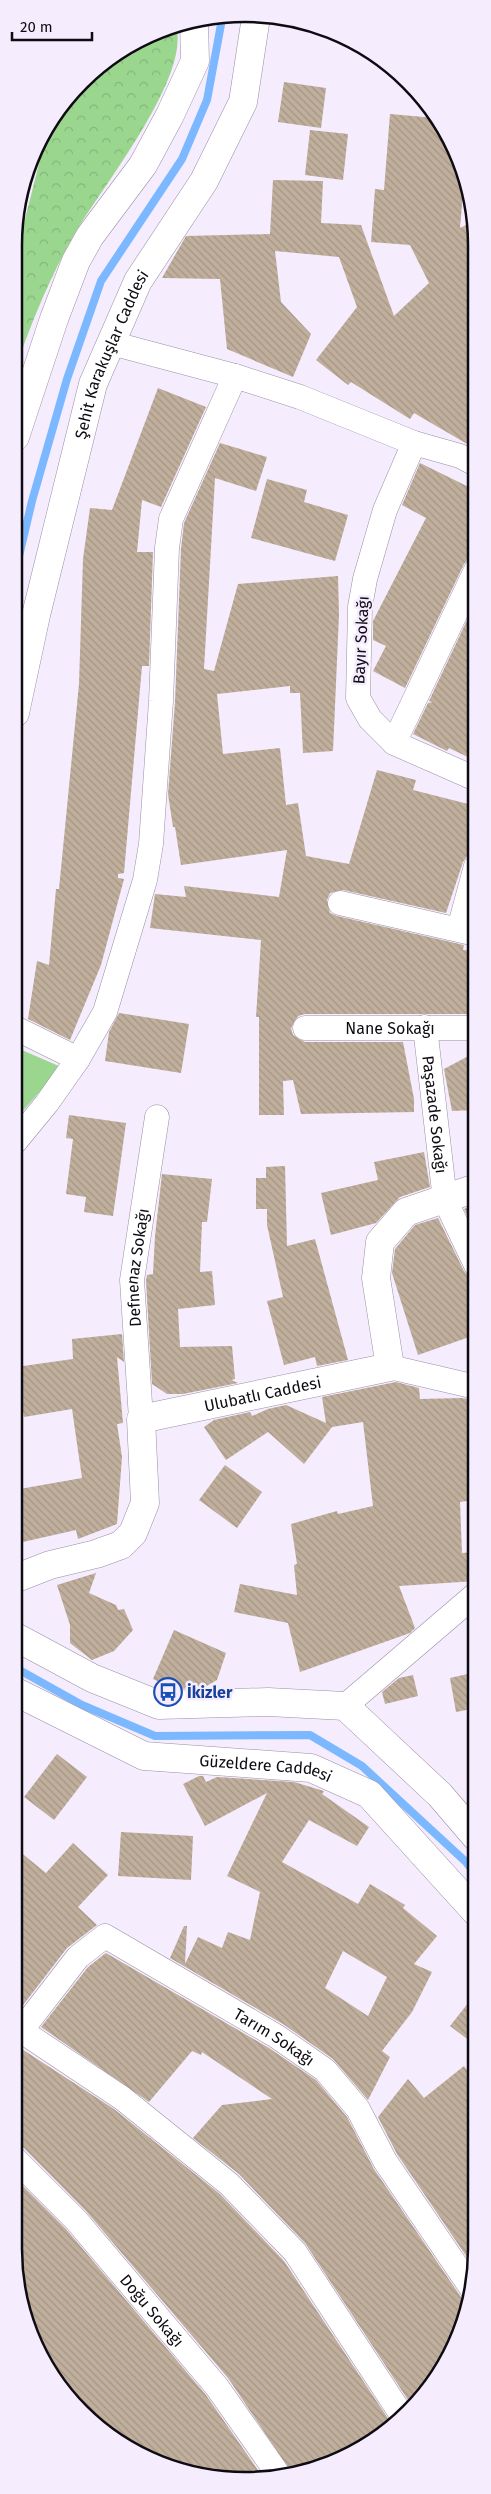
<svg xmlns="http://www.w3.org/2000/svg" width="491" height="2494" viewBox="0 0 491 2494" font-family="'Fira Sans',sans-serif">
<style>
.grass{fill:#9bd68f}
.forest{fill:url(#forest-crowns)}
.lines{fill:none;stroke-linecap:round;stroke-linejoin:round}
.stream{stroke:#7bb8ff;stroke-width:8}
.building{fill:url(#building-back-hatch);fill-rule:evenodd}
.minor-casing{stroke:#9a8fa4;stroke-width:25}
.tertiary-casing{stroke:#9a8fa4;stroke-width:29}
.secondary-casing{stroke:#9a8fa4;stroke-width:29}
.minor{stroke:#fff;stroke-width:24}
.tertiary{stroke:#fff;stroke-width:28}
.secondary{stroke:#fff;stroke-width:28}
.labels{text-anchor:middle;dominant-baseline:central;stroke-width:5;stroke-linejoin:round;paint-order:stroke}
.street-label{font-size:16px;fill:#0f0b12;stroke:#f5ecfe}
.transit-label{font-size:16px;font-weight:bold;fill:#164399;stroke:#f5ecfe;text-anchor:start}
.rim{fill:none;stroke:#0f0b12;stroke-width:2.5}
</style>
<defs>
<pattern id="forest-crowns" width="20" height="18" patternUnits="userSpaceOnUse" patternTransform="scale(1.25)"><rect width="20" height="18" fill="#9bd68f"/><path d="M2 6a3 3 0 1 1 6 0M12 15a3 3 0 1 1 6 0" fill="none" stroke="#84b67a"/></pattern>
<pattern id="building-back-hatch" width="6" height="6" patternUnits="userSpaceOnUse" patternTransform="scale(1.25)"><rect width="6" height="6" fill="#c0af9c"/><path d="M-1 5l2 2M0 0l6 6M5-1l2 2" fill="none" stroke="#a49585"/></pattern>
</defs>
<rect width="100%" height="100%" fill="#f5ecfe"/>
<path class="grass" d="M 15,1047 L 61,1067 L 15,1120 Z"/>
<path class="forest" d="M 176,26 C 191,78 100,189 74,235 C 50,277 32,321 16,367 L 16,255 L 49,124 L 104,62 Z"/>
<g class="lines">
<g class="stream">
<path d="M 15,573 L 32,501 L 67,379 L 101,281 L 182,159 L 207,100 L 222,19"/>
<path d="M 14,1667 L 82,1705 L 155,1736 L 310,1735 L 362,1766 L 466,1862 L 476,1875"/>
</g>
</g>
<g class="building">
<path d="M 284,82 L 326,88 L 321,128 L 278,122 Z"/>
<path d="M 390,114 L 435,118 L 453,143 L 464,181 L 460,228 L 474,221 L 477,230 L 477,433 L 469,445 L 414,413 L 410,419 L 351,382 L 348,385 L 316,360 L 357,307 L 339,257 L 275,251 L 281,302 L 311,334 L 293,377 L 227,349 L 220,279 L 162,278 L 186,236 L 270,234 L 273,180 L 323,181 L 321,223 L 361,225 L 394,316 L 429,283 L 410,245 L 371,242 L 375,189 L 384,190 Z"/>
<path d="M 310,130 L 348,134 L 343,180 L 305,175 Z"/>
<path d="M 158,388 L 206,407 L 161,507 L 142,500 L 137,552 L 153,552 L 149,666 L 142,666 L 124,873 L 118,874 L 118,878 L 124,879 L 101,965 L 70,1040 L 28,1019 L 37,961 L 49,965 L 56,889 L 59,889 L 79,684 L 83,559 L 90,508 L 112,510 Z"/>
<path d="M 220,443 L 267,457 L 256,491 L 215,478 L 204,669 L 214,671 L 238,584 L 338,576 L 339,615 L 333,751 L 303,753 L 300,693 L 290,693 L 290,686 L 217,694 L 223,754 L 280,748 L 286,805 L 298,803 L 306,856 L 349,864 L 377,770 L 416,780 L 413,790 L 476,806 L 476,853 L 467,856 L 463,862 L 446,913 L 343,890 L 330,893 L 327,900 L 330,913 L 337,916 L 464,945 L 463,950 L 476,951 L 476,1014 L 305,1014 L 298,1016 L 291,1028 L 293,1035 L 305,1042 L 403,1042 L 414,1099 L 414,1112 L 301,1114 L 293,1080 L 283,1081 L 284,1115 L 259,1115 L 259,1017 L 256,1017 L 261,940 L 150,928 L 155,894 L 186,897 L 184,886 L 279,897 L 287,850 L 181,865 L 175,827 L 173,827 L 168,794 L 175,702 L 181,549 L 184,523 Z"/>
<path d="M 420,463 L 477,491 L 476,557 L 469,558 L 464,564 L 405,688 L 373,671 L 386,646 L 373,640 L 373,621 L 426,518 L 402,505 Z"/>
<path d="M 267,479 L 307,490 L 304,502 L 348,515 L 335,561 L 251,538 Z"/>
<path d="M 476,601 L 476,761 L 449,748 L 447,751 L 413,734 L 428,703 L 433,702 L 429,701 Z"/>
<path d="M 119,1013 L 189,1024 L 181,1073 L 105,1061 L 109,1032 Z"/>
<path d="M 476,1052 L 476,1110 L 452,1111 L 444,1069 Z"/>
<path d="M 69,1115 L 126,1123 L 113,1216 L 84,1212 L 86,1197 L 66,1194 L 73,1139 L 66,1138 Z"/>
<path d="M 424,1152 L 430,1187 L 400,1197 L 376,1223 L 331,1235 L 321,1193 L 378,1180 L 374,1162 Z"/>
<path d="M 285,1166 L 287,1246 L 315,1239 L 348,1360 L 317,1366 L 315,1357 L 284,1365 L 267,1301 L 283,1297 L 267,1225 L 267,1209 L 256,1209 L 256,1178 L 266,1178 L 266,1167 Z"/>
<path d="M 162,1174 L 212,1179 L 207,1222 L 202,1222 L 200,1272 L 212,1271 L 215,1305 L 178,1309 L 180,1347 L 232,1346 L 235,1379 L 231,1380 L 238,1383 L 183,1394 L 167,1394 L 152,1384 L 146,1281 L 147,1275 L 153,1274 L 155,1236 Z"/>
<path d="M 476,1204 L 476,1233 L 464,1209 Z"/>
<path d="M 438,1218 L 464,1271 L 469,1277 L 476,1279 L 476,1322 L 471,1323 L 475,1335 L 418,1355 L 392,1273 L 395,1249 L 415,1225 Z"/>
<path d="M 122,1334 L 124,1362 L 117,1357 L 123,1423 L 117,1424 L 122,1457 L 117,1524 L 78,1539 L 76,1530 L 14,1544 L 14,1490 L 82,1478 L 72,1409 L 24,1417 L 16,1367 L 73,1359 L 72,1339 Z"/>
<path d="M 396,1382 L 419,1388 L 420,1399 L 461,1398 L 476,1400 L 476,1452 L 469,1452 L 474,1500 L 460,1502 L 462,1553 L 476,1552 L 476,1581 L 399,1586 L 415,1628 L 410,1633 L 300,1672 L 288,1623 L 234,1612 L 240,1584 L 297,1595 L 294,1565 L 297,1564 L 291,1524 L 337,1511 L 338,1514 L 373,1506 L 363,1422 L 332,1427 L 304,1464 L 268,1432 L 226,1460 L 204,1427 L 214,1420 L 250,1412 L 252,1416 L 268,1409 L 286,1405 L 326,1423 L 322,1397 Z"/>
<path d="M 225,1465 L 262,1492 L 237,1528 L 199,1500 Z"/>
<path d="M 96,1573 L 89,1593 L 116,1605 L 118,1610 L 124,1609 L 133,1630 L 114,1651 L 92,1660 L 70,1643 L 70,1625 L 57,1585 Z"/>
<path d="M 174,1630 L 226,1653 L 217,1680 L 203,1688 L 174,1689 L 153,1679 Z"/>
<path d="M 476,1672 L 476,1708 L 456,1712 L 450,1678 Z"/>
<path d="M 413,1675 L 418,1696 L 385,1704 L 382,1692 L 399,1678 Z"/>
<path d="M 57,1754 L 87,1777 L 54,1820 L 24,1797 Z"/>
<path d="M 199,1776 L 203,1776 L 206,1782 L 217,1777 L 294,1782 L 324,1791 L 322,1794 L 369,1827 L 357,1846 L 309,1820 L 282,1862 L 358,1904 L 370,1884 L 405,1905 L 403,1908 L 437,1936 L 414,1964 L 432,1972 L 412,2012 L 382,2051 L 390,2057 L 368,2100 L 333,2059 L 283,2024 L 170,1958 L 184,1926 L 187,1926 L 185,1964 L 198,1937 L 222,1948 L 228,1932 L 250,1940 L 260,1892 L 227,1876 L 267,1793 L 205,1826 L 183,1784 ZM 343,1951 L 387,1977 L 368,2016 L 325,1988 Z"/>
<path d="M 121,1832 L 193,1836 L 191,1880 L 118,1876 Z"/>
<path d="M 73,1843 L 108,1875 L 78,1907 L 97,1925 L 67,1948 L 17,2013 L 14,2012 L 14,1847 L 46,1873 Z"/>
<path d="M 106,1953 L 269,2048 L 316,2080 L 347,2117 L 374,2169 L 461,2297 L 467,2302 L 446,2364 L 412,2406 L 305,2243 L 239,2174 L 193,2138 L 222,2105 L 272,2099 L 202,2052 L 201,2055 L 192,2051 L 149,2102 L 41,2027 L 88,1967 Z"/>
<path d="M 476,1993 L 475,2021 L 475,2045 L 450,2026 Z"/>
<path d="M 14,2044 L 114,2109 L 220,2194 L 284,2261 L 393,2426 L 320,2468 L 291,2472 L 228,2378 L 86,2211 L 24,2148 L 14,2145 Z"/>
<path d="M 464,2066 L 475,2081 L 475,2269 L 397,2154 L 378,2117 L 408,2079 L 424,2098 Z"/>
<path d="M 14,2177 L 66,2229 L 206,2395 L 262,2476 L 231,2480 L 157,2462 L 81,2412 L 31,2337 L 14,2248 Z"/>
</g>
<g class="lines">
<defs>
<g id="minor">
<path d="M 111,343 L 235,376 L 300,397 L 414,443 L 460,456 L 477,465"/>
<path d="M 414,443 L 385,510 L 365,579 L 360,607 L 358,698 L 370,719 L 394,743 L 476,779"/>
<path d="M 394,743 L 476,570"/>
<path d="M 340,903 L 476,934"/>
<path d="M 459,929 L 476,866"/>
<path id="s1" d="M 425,1027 L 445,1200 L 476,1265"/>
<path d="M 15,1028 L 78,1059"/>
<path id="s2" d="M 305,1028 L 476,1028"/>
<path d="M 15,1142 L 47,1103 L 78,1059 L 105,1012 L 145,880 L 151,844 L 161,701 L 167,548 L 171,519 L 235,376"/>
<path d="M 390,1367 L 476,1387"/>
<path id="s3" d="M 141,1419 L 132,1280 L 157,1117"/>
<path d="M 345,1706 L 476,1594"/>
<path d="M 14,2026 L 122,2098 L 229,2184 L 295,2252 L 403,2417"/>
<path id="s4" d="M 20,2032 L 78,1957 L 105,1936 L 276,2036 L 325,2070 L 358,2109 L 385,2161 L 472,2289"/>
<path id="s5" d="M 14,2158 L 76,2220 L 217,2387 L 278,2474"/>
</g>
<g id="tertiary">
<path id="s6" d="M 14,1579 L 50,1565 L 96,1554 L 121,1545 L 133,1533 L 145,1503 L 141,1419 L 390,1367 L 376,1278 L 380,1242 L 406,1212 L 476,1188"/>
</g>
<g id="secondary">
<path d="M 15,437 L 54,319 L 76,261 L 90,236 L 143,165 L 170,115 L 195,61 L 194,21"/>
<path id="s7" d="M 15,713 L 36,615 L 93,384 L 138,281 L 204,181 L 243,102 L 256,17"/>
<path d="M 14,1636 L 92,1678 L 159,1705 L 268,1702 L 345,1706 L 440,1795 L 476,1837"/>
<path id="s8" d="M 14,1691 L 144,1756 L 311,1768 L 369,1794 L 476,1912"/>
</g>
</defs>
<use href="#minor" class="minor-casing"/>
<use href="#tertiary" class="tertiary-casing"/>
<use href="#secondary" class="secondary-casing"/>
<use href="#minor" class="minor"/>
<use href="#tertiary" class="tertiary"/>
<use href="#secondary" class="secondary"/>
</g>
<defs>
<symbol id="bus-ring" viewBox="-11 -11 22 22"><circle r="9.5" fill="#f5ecfe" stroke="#1a4fb4" stroke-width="1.5"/><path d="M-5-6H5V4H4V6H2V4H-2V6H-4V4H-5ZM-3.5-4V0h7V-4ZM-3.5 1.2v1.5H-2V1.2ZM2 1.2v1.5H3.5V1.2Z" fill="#1a4fb4"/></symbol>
</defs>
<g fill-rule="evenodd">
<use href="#bus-ring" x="152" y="1676" width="32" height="32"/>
</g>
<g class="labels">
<g class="street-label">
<text stroke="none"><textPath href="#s7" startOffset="372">Şehit Karakuşlar Caddesi</textPath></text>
<text transform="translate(361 640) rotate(-87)">Bayır Sokağı</text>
<text stroke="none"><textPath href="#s2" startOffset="85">Nane Sokağı</textPath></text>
<text stroke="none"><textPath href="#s1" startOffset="88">Paşazade Sokağı</textPath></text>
<text stroke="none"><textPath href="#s3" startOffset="152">Defnenaz Sokağı</textPath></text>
<text stroke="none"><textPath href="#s6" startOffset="370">Ulubatlı Caddesi</textPath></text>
<text stroke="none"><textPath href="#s8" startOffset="268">Güzeldere Caddesi</textPath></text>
<text stroke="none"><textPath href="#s4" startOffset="326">Tarım Sokağı</textPath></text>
<text stroke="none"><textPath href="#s5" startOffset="206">Doğu Sokağı</textPath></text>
</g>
<g class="transit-label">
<text x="187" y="1692">İkizler</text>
</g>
</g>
<path d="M0 0H491V2494H0ZM245 22H245A223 223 0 0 1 468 245V2249A223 223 0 0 1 245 2472H245A223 223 0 0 1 22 2249V245A223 223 0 0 1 245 22Z" fill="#f5ecfe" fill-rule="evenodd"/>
<path class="rim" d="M245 22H245A223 223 0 0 1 468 245V2249A223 223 0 0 1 245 2472H245A223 223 0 0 1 22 2249V245A223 223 0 0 1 245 22Z"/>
<path d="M12 32v8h80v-8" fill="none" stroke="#0f0b12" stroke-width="2.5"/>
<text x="20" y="32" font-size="15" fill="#0f0b12" stroke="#f5ecfe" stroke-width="4" paint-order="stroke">20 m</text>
</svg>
